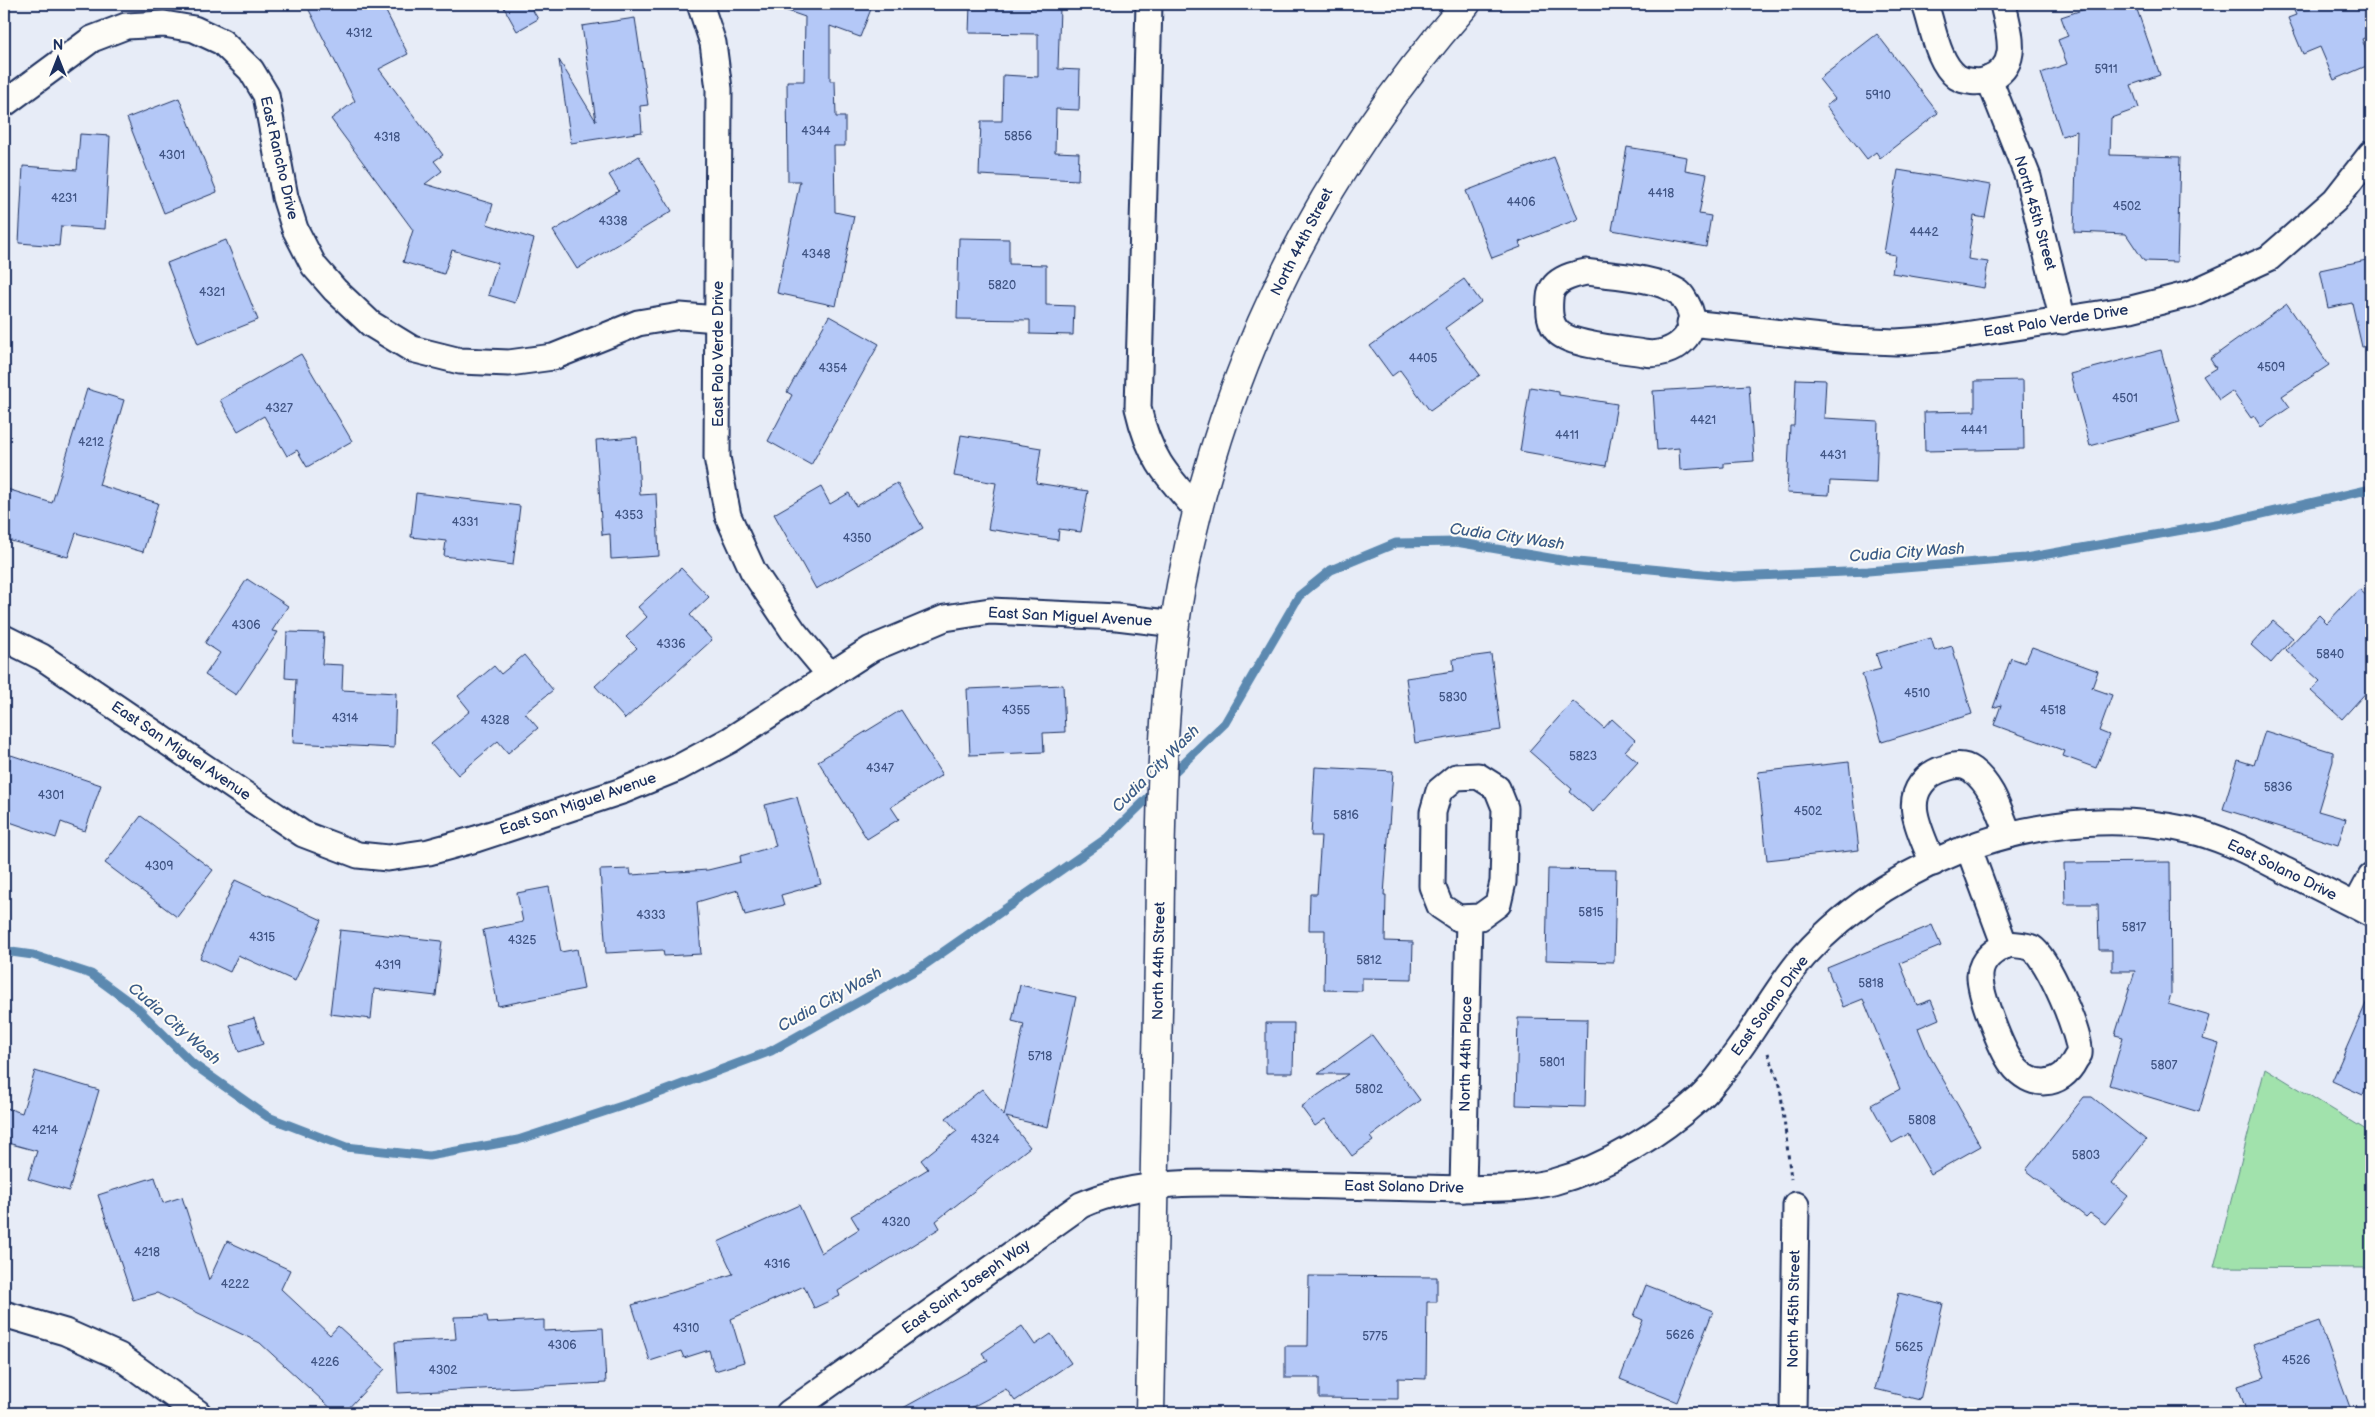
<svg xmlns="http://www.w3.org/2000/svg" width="2375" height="1417" viewBox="0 0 2375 1417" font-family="'Balsamiq Sans',sans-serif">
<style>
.green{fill:#a1e2ac;stroke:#5e8885}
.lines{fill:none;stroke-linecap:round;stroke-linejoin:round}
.stream{stroke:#5b89b0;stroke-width:9}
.building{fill:#b4c8f7;stroke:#1b2f5e}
.street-casing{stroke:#1b2f5e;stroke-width:29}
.primary-casing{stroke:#1b2f5e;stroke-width:31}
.path{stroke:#1b2f5e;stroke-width:3;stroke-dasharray:4 4;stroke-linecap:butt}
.street{stroke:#fdfcf7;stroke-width:25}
.primary{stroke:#fdfcf7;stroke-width:28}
.labels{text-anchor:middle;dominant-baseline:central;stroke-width:4;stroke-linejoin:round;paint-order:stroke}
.number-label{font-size:12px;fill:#415584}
.street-label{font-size:15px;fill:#1b2f5e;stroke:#fdfcf7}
.water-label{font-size:16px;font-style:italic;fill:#3b5c87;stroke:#fdfcf7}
</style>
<rect width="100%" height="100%" fill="#e7ecf7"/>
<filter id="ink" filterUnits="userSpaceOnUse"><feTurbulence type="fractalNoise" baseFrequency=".02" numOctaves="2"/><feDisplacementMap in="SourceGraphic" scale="10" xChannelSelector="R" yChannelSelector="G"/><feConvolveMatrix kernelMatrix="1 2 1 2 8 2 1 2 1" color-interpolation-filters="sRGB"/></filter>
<g filter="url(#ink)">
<path class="green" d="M 2265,1068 L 2371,1133 L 2371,1268 L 2214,1267 Z"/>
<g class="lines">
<g class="stream">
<path d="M 1169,777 L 1225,723 L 1299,596 L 1331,570 L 1396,543 L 1456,542 L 1567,561 L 1734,577 L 1868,571 L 2025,558 L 2227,522 L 2371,489"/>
<path d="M 4,951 L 33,955 L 91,974 L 136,1007 L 193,1064 L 268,1117 L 346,1147 L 429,1156 L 518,1140 L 640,1100 L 771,1051 L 923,966 L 1107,838 L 1156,790"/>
</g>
</g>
<g class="building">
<path d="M 306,4 L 382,4 L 408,54 L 379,69 L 443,155 L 434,161 L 442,171 L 425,184 L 493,204 L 487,224 L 534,239 L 515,303 L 488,295 L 498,263 L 452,250 L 444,274 L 403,262 L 413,230 L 331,119 L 355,101 Z"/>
<path d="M 502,4 L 529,4 L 538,19 L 517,31 Z"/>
<path d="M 777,4 L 873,4 L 860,37 L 830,26 L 830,81 L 835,81 L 836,117 L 845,117 L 845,146 L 834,146 L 835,212 L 854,216 L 836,306 L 777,293 L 800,181 L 788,181 L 787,81 L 804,81 L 805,17 L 776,7 Z"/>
<path d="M 970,4 L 1048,4 L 1048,7 L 1060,7 L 1058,69 L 1080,70 L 1079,110 L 1056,109 L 1055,152 L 1079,153 L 1078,180 L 979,175 L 981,121 L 1002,121 L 1003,75 L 1038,77 L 1038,34 L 969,33 Z"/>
<path d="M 2100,4 L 2135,4 L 2160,75 L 2131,85 L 2139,108 L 2111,118 L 2110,155 L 2180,157 L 2177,262 L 2144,261 L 2126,234 L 2074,232 L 2077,131 L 2062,136 L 2041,73 L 2067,64 L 2058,40 L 2068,36 L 2061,17 Z"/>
<path d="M 2291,4 L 2371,4 L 2371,35 L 2362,39 L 2371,64 L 2334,80 L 2320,47 L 2303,54 L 2288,18 L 2296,15 Z"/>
<path d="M 635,18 L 648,105 L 640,106 L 642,132 L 571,143 L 559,60 L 596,121 L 582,26 Z"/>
<path d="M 1877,34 L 1938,113 L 1880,158 L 1876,152 L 1867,159 L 1826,106 L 1835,99 L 1819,79 Z"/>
<path d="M 179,98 L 217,192 L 164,213 L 127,118 Z"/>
<path d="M 80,134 L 110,136 L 105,229 L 61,226 L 59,246 L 19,243 L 23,166 L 77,170 Z"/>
<path d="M 1627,147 L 1687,157 L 1685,170 L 1707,174 L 1699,214 L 1711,216 L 1706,247 L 1612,230 Z"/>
<path d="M 639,156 L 672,211 L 577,269 L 553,231 L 619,191 L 609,175 Z"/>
<path d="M 1554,157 L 1578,219 L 1519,242 L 1521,247 L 1492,258 L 1466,191 Z"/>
<path d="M 1898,170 L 1991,185 L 1985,218 L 1974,216 L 1968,259 L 1988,262 L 1984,288 L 1892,273 L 1895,255 L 1884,253 Z"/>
<path d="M 959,238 L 1009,239 L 1009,264 L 1046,265 L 1046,305 L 1074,306 L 1073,335 L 1030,334 L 1030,320 L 957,319 Z"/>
<path d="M 226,240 L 258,320 L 198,344 L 167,263 Z"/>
<path d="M 2371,259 L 2371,346 L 2362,347 L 2352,303 L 2328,308 L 2320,270 Z"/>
<path d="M 1464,279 L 1481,302 L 1445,328 L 1480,375 L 1430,411 L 1400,370 L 1392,376 L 1370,346 Z"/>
<path d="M 2287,304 L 2329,365 L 2282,396 L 2290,407 L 2261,427 L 2254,416 L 2251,418 L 2232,391 L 2219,400 L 2203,376 L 2216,368 L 2210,359 Z"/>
<path d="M 829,316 L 879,344 L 811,465 L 768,441 L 792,395 L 787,392 Z"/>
<path d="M 2161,350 L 2180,422 L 2090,446 L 2070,374 Z"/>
<path d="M 301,354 L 352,441 L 307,467 L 297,450 L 287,456 L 264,416 L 238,431 L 220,400 Z"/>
<path d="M 1796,379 L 1826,380 L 1824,418 L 1878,421 L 1876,483 L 1830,481 L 1829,495 L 1787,493 L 1790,426 L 1794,426 Z"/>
<path d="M 2023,380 L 2024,449 L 1925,451 L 1924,412 L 1975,411 L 1975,381 Z"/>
<path d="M 1749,385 L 1754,461 L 1724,463 L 1724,467 L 1680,470 L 1679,448 L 1657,450 L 1653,391 Z"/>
<path d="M 1530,387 L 1559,392 L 1559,395 L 1617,404 L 1606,466 L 1520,451 Z"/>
<path d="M 87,389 L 124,400 L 99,485 L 158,503 L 143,552 L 76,533 L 68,557 L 4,539 L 4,488 L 52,503 Z"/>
<path d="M 961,435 L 1041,448 L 1036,483 L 1088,491 L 1081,532 L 1059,529 L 1058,540 L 988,529 L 996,483 L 954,476 Z"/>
<path d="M 637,437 L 640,495 L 656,494 L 659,556 L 611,559 L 610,534 L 602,535 L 596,440 Z"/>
<path d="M 897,483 L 923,528 L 816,589 L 774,514 L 821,487 L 830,504 L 849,493 L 856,506 Z"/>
<path d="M 416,493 L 520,506 L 513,565 L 444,556 L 446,541 L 411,537 Z"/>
<path d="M 681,568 L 709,597 L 690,615 L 712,640 L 625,719 L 595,686 L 637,648 L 626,637 L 647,617 L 638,607 Z"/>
<path d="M 247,579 L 288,606 L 272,631 L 278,632 L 236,695 L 205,675 L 220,653 L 205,643 Z"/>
<path d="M 2359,589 L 2371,600 L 2371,687 L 2342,719 L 2311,691 L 2320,681 L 2286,650 L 2319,615 L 2327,623 Z"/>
<path d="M 2273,621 L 2293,638 L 2271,663 L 2251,645 Z"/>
<path d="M 287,632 L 324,633 L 322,664 L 343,665 L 342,690 L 396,693 L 394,748 L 293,743 L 296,679 L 285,678 Z"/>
<path d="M 1931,638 L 1935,651 L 1952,646 L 1972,714 L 1882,742 L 1862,674 L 1881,669 L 1876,654 Z"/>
<path d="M 2032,647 L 2098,671 L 2092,688 L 2112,695 L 2099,731 L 2109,735 L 2096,768 L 2063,756 L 2065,751 L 1994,725 L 2001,705 L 1993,708 L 2011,658 L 2025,663 Z"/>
<path d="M 1491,654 L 1501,730 L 1415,743 L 1406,678 L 1454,671 L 1453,659 Z"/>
<path d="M 524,655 L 553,690 L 525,713 L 538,728 L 508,753 L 498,741 L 458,775 L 431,744 L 470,711 L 458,696 L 494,666 L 501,674 Z"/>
<path d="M 1063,685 L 1065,732 L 1043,733 L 1044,752 L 970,755 L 967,689 Z"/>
<path d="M 1573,701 L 1604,728 L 1612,719 L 1635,740 L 1625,751 L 1638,762 L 1593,812 L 1570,792 L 1572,789 L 1529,751 Z"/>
<path d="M 901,710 L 942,775 L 891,807 L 899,819 L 867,839 L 818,761 Z"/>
<path d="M 2265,731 L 2333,752 L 2333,761 L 2318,811 L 2346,819 L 2338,845 L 2223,809 L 2238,760 L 2254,765 Z"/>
<path d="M 11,755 L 101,785 L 85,831 L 61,822 L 56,838 L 4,820 L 4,775 Z"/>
<path d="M 1849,762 L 1859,850 L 1767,860 L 1758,772 Z"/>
<path d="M 1315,767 L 1393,771 L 1384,895 L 1386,895 L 1385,941 L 1413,942 L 1412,979 L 1362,978 L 1362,991 L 1324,990 L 1325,930 L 1309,930 L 1310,894 L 1317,894 L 1321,836 L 1311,836 Z"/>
<path d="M 797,797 L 821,884 L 781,895 L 784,905 L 745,915 L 738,890 L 697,902 L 701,954 L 664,956 L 663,950 L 606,953 L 600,870 L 630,869 L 631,875 L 708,870 L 741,862 L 740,856 L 776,846 L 765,805 Z"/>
<path d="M 141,816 L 213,870 L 177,917 L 105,863 Z"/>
<path d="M 2170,862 L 2171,994 L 2168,1004 L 2210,1016 L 2203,1039 L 2219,1044 L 2199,1112 L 2109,1085 L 2123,1037 L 2115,1035 L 2135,971 L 2112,971 L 2112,950 L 2099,950 L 2098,904 L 2065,904 L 2064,863 Z"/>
<path d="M 1548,869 L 1616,870 L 1614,962 L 1546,960 Z"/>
<path d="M 235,880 L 322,920 L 295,981 L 238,955 L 230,972 L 200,958 Z"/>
<path d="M 549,887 L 561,952 L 577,949 L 584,989 L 498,1006 L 483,930 L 523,922 L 517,893 Z"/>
<path d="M 1932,925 L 1941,946 L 1900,963 L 1917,1005 L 1931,1000 L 1939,1019 L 1918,1028 L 1928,1053 L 1981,1146 L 1931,1174 L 1908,1134 L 1892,1143 L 1871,1105 L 1900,1089 L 1863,999 L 1843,1007 L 1827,968 Z"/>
<path d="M 340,930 L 442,941 L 436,996 L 374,989 L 371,1019 L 330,1014 Z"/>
<path d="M 1020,985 L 1076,997 L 1048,1127 L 1006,1117 L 1030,1147 L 936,1221 L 940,1228 L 838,1291 L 840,1296 L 814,1308 L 804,1286 L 731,1319 L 744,1362 L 715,1371 L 709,1350 L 684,1358 L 681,1351 L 650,1361 L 632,1305 L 733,1274 L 718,1242 L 799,1205 L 821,1253 L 859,1229 L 851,1216 L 928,1169 L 921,1160 L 957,1131 L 946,1118 L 982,1089 L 1004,1116 L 1024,1024 L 1012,1021 Z"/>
<path d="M 2371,992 L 2371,1075 L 2363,1095 L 2332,1081 Z"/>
<path d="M 254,1018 L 263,1044 L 239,1052 L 230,1025 Z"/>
<path d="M 1518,1018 L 1587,1019 L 1585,1107 L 1516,1105 Z"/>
<path d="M 1266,1023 L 1294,1023 L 1293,1073 L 1266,1073 Z"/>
<path d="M 1372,1035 L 1420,1100 L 1370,1137 L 1373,1141 L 1352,1156 L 1325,1119 L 1315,1126 L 1301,1107 L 1348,1074 L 1318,1074 Z"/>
<path d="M 35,1071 L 99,1090 L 69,1191 L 28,1179 L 37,1151 L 4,1142 L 4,1107 L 22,1113 Z"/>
<path d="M 2084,1097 L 2092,1097 L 2146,1140 L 2112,1183 L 2128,1196 L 2105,1224 L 2090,1213 L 2086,1217 L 2026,1170 Z"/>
<path d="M 155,1177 L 163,1203 L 182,1197 L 209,1280 L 227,1241 L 290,1270 L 281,1289 L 330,1335 L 338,1326 L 385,1369 L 344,1413 L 336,1413 L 260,1343 L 157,1293 L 133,1300 L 98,1195 Z"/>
<path d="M 1309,1276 L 1437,1277 L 1437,1302 L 1427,1302 L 1426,1379 L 1398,1378 L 1398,1399 L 1319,1398 L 1319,1378 L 1285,1378 L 1285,1346 L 1308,1346 Z"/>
<path d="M 1646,1285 L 1713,1311 L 1677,1402 L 1620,1379 L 1643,1320 L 1634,1316 Z"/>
<path d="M 1899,1293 L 1943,1304 L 1920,1400 L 1875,1389 Z"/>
<path d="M 487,1316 L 488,1323 L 544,1320 L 544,1331 L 603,1328 L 606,1383 L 398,1393 L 395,1342 L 456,1339 L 454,1317 Z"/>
<path d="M 2319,1321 L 2352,1413 L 2247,1413 L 2238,1386 L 2265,1377 L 2253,1344 Z"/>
<path d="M 1022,1326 L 1035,1345 L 1051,1334 L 1071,1363 L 1015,1401 L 1006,1389 L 961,1413 L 894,1413 L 988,1361 L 982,1353 Z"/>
</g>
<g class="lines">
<defs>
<g id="street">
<path d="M 700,4 L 713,43 L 719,89 L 717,457 L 728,516 L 753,571 L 794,632 L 830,675"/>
<path d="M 1149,4 L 1138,408 C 1149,457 1166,475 1198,511"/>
<path d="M 1925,4 C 1933,26 1937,62 1957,77 C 1965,82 1979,83 1987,80 C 2022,66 2009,33 2003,4"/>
<path d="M 1989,79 L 2028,177 L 2063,321"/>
<path d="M 4,104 L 92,39 L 126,26 L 164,24 L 194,29 L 222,42 L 251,70 L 266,95 L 285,197 L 295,229 L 314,266 L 335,290 L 371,324 L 412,349 L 460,361 L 509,363 L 553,357 L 638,323 L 680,316 L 717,319"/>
<path d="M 1586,272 C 1613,276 1655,277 1678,292 C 1682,294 1684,300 1687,304 C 1704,333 1672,358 1644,353 C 1625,350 1572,345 1559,333 C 1549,324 1549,311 1550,298 C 1551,280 1571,275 1586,272 Z"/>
<path d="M 1690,323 L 1850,340 L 1896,342 L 1939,339 L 2131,309 L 2190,294 L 2269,258 L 2335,200 L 2371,154"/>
<path d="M 4,638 L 42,657 L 303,834 L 358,855 L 388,858 L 429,852 L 476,839 L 622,791 L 678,768 L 730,740 L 871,649 L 945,618 L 990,611 L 1117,617 L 1175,624"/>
<path d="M 1478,776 L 1497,788 L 1505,808 L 1503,882 L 1498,904 L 1480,917 L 1458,918 L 1440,906 L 1432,886 L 1433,812 L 1439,791 L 1456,777 Z"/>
<path d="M 1969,849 L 2005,946"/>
<path d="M 1933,863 C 1927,848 1918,830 1915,813 C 1911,790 1926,773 1946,768 C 1954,765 1964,764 1972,770 C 1993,786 1999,811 2009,835"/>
<path d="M 2356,905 L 2371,877"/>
<path d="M 2009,944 C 2016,945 2026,945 2032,948 C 2047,957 2082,1037 2079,1054 C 2078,1056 2076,1058 2075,1060 C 2061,1088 2030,1089 2012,1064 C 2001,1049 1979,993 1980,975 C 1981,959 1996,949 2009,944 Z"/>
<path d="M 1463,1189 L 1469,918"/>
<path d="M 4,1314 L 65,1332 L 119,1356 L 198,1413"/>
<path d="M 789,1413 L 1081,1205 C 1147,1176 1225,1183 1295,1185 C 1351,1186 1407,1188 1463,1189 C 1492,1188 1525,1189 1553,1182 C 1606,1168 1660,1134 1700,1098 C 1714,1085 1726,1067 1737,1052 C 1760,1021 1778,986 1804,956 C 1896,854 2053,800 2188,830 C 2222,837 2254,855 2286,871 C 2314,885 2343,899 2371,914"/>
<path d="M 1793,1413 L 1796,1205"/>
</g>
<path id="primary" d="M 1150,1413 C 1154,1262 1156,1110 1159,958 C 1161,835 1159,708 1181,586 C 1222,366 1319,172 1466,4"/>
</defs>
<use href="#street" class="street-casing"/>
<use href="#primary" class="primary-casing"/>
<path class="path" d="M 1768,1053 L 1780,1085 L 1791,1179"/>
<use href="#street" class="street"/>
<use href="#primary" class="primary"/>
</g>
</g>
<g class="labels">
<g class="number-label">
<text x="359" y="33">4312</text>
<text x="2106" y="69">5911</text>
<text x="1878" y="95">5910</text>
<text x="816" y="131">4344</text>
<text x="1018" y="136">5856</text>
<text x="387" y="137">4318</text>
<text x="172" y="155">4301</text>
<text x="1661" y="193">4418</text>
<text x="64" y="198">4231</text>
<text x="1521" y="202">4406</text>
<text x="2127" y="206">4502</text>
<text x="613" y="221">4338</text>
<text x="1924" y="232">4442</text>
<text x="816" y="254">4348</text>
<text x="1002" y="285">5820</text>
<text x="212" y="292">4321</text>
<text x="1423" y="358">4405</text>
<text x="2271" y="367">4509</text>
<text x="833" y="368">4354</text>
<text x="2125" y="398">4501</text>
<text x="279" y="408">4327</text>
<text x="1703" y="420">4421</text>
<text x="1974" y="430">4441</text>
<text x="1567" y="435">4411</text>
<text x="91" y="442">4212</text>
<text x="1833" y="455">4431</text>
<text x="629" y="515">4353</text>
<text x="465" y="522">4331</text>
<text x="857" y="538">4350</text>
<text x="246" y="625">4306</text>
<text x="671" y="644">4336</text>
<text x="2330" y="654">5840</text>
<text x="1917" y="693">4510</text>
<text x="1453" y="697">5830</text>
<text x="1016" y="710">4355</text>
<text x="2053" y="710">4518</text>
<text x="345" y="718">4314</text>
<text x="495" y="720">4328</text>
<text x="1583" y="756">5823</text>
<text x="880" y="768">4347</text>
<text x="2278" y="787">5836</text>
<text x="51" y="795">4301</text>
<text x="1808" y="811">4502</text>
<text x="1346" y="815">5816</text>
<text x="159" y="866">4309</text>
<text x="1591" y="912">5815</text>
<text x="651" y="915">4333</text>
<text x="2134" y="927">5817</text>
<text x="262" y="937">4315</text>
<text x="522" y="940">4325</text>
<text x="1369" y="960">5812</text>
<text x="388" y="965">4319</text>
<text x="1871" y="983">5818</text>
<text x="1040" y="1056">5718</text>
<text x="1552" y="1062">5801</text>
<text x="2164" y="1065">5807</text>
<text x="1369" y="1089">5802</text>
<text x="1922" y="1120">5808</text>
<text x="45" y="1130">4214</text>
<text x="985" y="1139">4324</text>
<text x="2086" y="1155">5803</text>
<text x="896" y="1222">4320</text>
<text x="147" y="1252">4218</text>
<text x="777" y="1264">4316</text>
<text x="235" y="1284">4222</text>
<text x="686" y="1328">4310</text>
<text x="1680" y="1335">5626</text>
<text x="1375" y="1336">5775</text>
<text x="562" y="1345">4306</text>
<text x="1909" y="1347">5625</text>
<text x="2296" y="1360">4526</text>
<text x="325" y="1362">4226</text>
<text x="443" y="1370">4302</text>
</g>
<g class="street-label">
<text transform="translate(279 158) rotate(77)">East Rancho Drive</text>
<text transform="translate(2035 213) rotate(74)">North 45th Street</text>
<text transform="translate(1302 242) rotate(-63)">North 44th Street</text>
<text transform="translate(2056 321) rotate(-9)">East Palo Verde Drive</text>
<text transform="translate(718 354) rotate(-90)">East Palo Verde Drive</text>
<text transform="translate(1070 617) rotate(3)">East San Miguel Avenue</text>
<text transform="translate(181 751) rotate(34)">East San Miguel Avenue</text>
<text transform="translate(578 804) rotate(-19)">East San Miguel Avenue</text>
<text transform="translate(2282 870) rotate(26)">East Solano Drive</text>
<text transform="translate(1159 961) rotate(-89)">North 44th Street</text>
<text transform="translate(1770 1006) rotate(-54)">East Solano Drive</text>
<text transform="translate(1466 1054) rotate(-89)">North 44th Place</text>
<text transform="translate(1404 1187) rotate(1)">East Solano Drive</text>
<text transform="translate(966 1287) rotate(-35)">East Saint Joseph Way</text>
<text transform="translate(1794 1309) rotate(-89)">North 45th Street</text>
</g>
<g class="water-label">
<text transform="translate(1507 537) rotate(8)">Cudia City Wash</text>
<text transform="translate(1907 553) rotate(-4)">Cudia City Wash</text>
<text transform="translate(1156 769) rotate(-45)">Cudia City Wash</text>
<text transform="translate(830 1000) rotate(-29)">Cudia City Wash</text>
<text transform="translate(174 1024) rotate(41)">Cudia City Wash</text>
</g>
</g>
<rect width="2375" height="1417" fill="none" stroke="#fdfcf7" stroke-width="20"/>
<rect x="10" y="10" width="2355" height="1397" fill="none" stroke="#1b2f5e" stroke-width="2" filter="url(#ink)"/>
<g transform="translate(58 58)" stroke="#fdfcf7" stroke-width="4" paint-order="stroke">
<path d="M0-4L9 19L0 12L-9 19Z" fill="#1b2f5e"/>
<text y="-8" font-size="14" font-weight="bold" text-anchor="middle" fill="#1b2f5e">N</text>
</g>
</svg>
